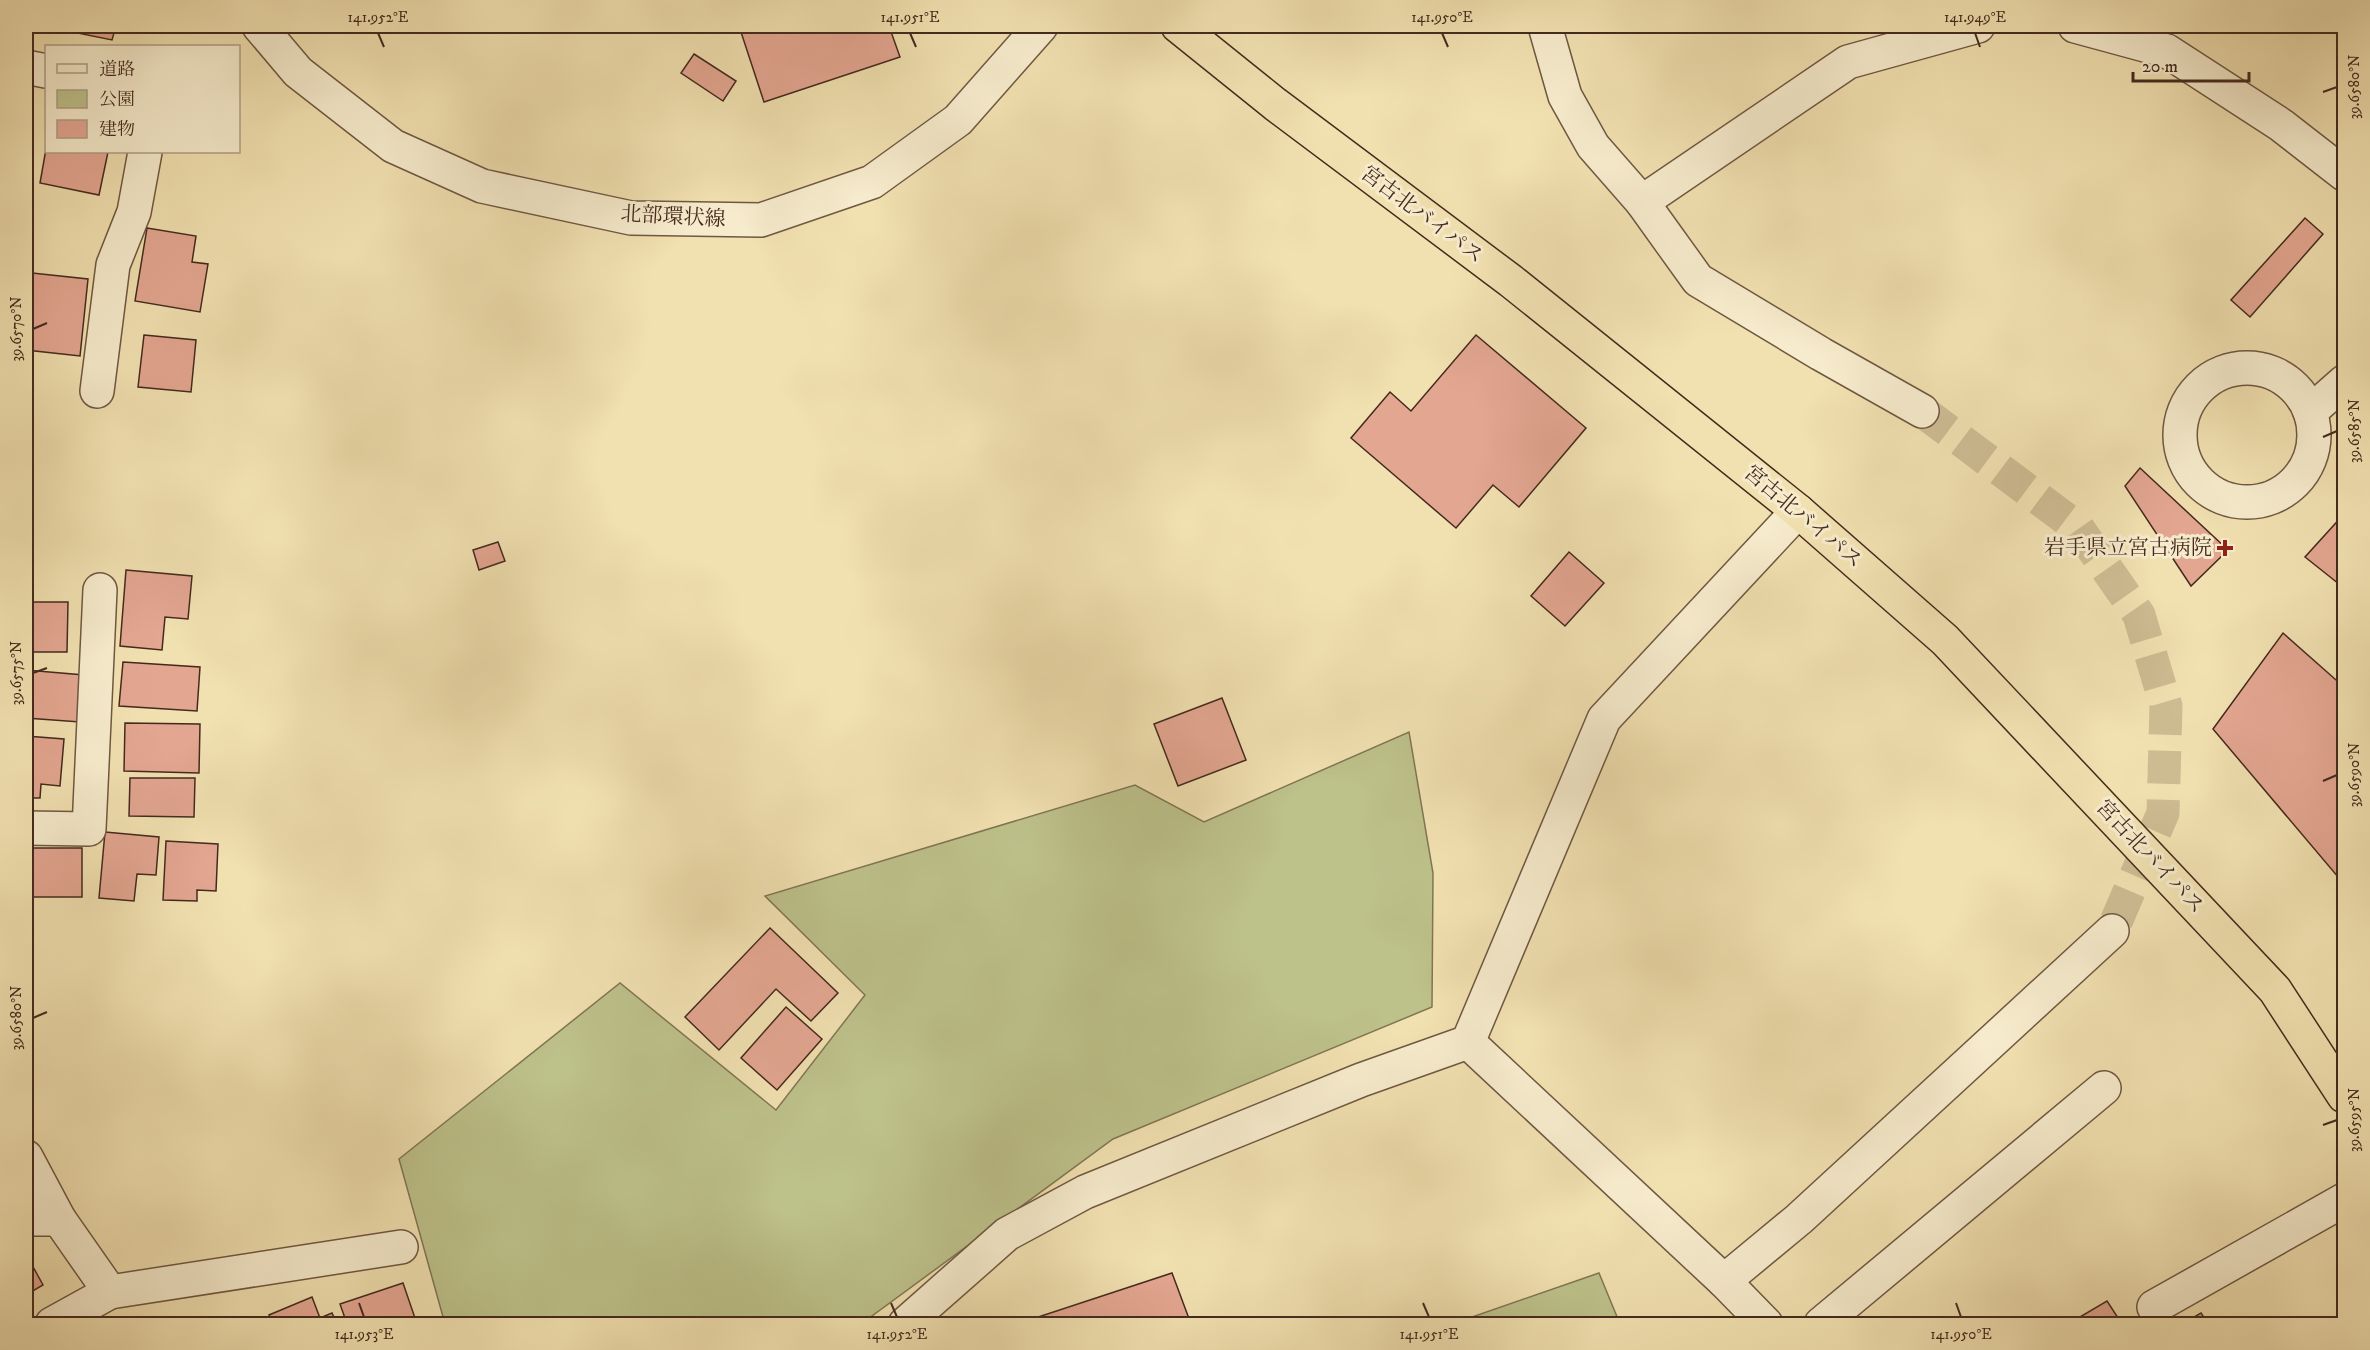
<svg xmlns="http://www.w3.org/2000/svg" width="2370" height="1350" viewBox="0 0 2370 1350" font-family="'IM FELL DW Pica','Noto Serif JP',serif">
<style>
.green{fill:#bdc18a;stroke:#807654;stroke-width:1.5}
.building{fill:#e3a691;stroke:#442a1e;stroke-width:1.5}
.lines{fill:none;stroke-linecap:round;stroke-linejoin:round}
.minor-tunnel{stroke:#cebc93;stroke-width:33;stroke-dasharray:33 16;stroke-linecap:butt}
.minor-casing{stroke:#6f5842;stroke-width:36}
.highway-casing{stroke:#442a1e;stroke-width:36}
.minor{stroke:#f6ebcc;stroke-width:33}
.highway{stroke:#f1e0b0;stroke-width:33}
.ticks{fill:none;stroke:#442a1e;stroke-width:2}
.poi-dot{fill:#8f2418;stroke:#f6ebcc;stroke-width:2}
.labels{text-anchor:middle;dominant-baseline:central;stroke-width:6;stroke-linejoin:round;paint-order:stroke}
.street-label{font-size:21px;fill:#442a1e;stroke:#f6ebcc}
.poi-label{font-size:21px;fill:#442a1e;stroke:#f6ebcc;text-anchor:end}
.neatline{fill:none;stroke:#442a1e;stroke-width:2}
.ticks-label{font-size:15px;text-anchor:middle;fill:#442a1e}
</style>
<rect width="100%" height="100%" fill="#f1e0b0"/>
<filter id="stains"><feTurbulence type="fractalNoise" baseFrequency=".00333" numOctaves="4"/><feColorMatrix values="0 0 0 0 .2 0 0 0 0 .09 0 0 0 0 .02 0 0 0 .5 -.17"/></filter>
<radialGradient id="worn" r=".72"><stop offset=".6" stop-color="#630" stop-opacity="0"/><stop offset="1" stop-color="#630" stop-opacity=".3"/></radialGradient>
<g class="green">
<path d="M 1409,732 L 1433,873 L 1432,1007 L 1113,1139 L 861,1324 L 445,1324 L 399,1159 L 620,983 L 776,1110 L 865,995 L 765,896 L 1135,785 L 1204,822 Z"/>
<path d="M 1599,1273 L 1620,1324 L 1452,1324 Z"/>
</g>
<g class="building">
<path d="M 43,26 L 116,26 L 112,40 Z"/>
<path d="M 739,26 L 889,26 L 900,57 L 764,102 Z"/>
<path d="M 694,54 L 736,81 L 723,101 L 681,73 Z"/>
<path d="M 46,149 L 46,152 L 108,152 L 99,195 L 40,183 Z"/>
<path d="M 2305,218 L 2323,234 L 2250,317 L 2231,300 Z"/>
<path d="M 147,228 L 196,236 L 192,262 L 208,264 L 200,312 L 135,301 Z"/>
<path d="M 32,273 L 88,279 L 80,356 L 26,350 Z"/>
<path d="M 144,335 L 196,340 L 191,392 L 138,387 Z"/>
<path d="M 1476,335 L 1586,428 L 1519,507 L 1493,485 L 1456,528 L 1351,438 L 1390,392 L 1411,411 Z"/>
<path d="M 2140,468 L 2228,550 L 2191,586 L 2125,486 Z"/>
<path d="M 2344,514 L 2344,588 L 2305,557 Z"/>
<path d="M 498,542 L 505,561 L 479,570 L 473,550 Z"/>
<path d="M 1569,552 L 1604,583 L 1565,626 L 1531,596 Z"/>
<path d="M 126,570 L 192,576 L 188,619 L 165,617 L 162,650 L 120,646 Z"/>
<path d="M 27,602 L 68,602 L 67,652 L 27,652 Z"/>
<path d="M 2283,633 L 2344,687 L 2344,884 L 2213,729 Z"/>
<path d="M 123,662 L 200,667 L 197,711 L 119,706 Z"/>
<path d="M 26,670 L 84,675 L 80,722 L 26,718 Z"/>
<path d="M 1222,698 L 1246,760 L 1178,786 L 1154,724 Z"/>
<path d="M 125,723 L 200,724 L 199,773 L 124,771 Z"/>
<path d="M 26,736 L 64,739 L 60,786 L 41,784 L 40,798 L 26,798 Z"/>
<path d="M 130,778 L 195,778 L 194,817 L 129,816 Z"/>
<path d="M 105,832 L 159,837 L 156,875 L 137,874 L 134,901 L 99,898 Z"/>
<path d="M 166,841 L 218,844 L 216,891 L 197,890 L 197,901 L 163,900 Z"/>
<rect x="26" y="848" width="56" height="49"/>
<path d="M 770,928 L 838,993 L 811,1021 L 776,989 L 719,1050 L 685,1017 Z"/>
<path d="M 786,1007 L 822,1039 L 777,1090 L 741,1058 Z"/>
<path d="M 26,1254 L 43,1285 L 26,1295 Z"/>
<path d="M 1172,1273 L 1191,1324 L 1017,1324 Z"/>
<path d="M 403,1283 L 417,1324 L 347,1324 L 340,1304 Z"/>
<path d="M 312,1297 L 320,1318 L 332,1313 L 337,1324 L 273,1324 L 269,1315 Z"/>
<path d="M 2107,1301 L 2122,1324 L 2068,1324 Z"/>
<path d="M 2201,1313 L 2208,1324 L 2182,1324 Z"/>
</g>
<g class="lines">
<path class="minor-tunnel" d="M 1922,411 L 2078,528 L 2139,615 L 2166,706 L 2163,813 L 2112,931"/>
<defs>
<g id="minor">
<path d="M 259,26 L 298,72 L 393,146 L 482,186 L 631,218 L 761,220 L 872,182 L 958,120 L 1041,26"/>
<path d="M 1545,26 L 1565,96 L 1593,146 L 1642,202 L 1698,280 L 1821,354 L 1922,411"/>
<path d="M 2075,26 L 2167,51 L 2281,125 L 2344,174"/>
<path d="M 26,67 L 46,71"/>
<path d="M 1642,202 L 1848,62 L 1978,26"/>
<circle cx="2247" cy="435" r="67"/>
<path d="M 97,391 L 113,265 L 134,212 L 145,152"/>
<path d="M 2310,412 L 2344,382"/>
<path d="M 26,828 L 89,829 L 100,590"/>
<path d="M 1468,1042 L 1724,1281 L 1766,1324"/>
<path d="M 26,1157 L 59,1219 L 110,1292 L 52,1324"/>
<path d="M 26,1219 L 59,1219"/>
<path d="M 1724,1281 L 1799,1219 L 2112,931"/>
<path d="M 110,1292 L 401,1247"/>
<path d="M 2154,1307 L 2344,1200"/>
<path d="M 905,1324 L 1007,1234 L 1085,1192 L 1361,1080 L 1468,1042 L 1604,719 L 1798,511"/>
<path d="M 1821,1324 L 2104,1088"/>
</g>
<path id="highway" d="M 1178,26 L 1275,104 L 1511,281 L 1798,511 L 1945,640 L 2275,990 L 2344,1096"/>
</defs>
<use href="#minor" class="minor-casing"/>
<use href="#highway" class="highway-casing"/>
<use href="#minor" class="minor"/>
<use href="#highway" class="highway"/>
</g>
<path class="ticks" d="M 378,33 L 384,47M 910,33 L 916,47M 1442,33 L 1448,47M 1975,33 L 1980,47M 2323,92 L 2337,87M 33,329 L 47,323M 2323,437 L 2337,431M 33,673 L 47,668M 2323,781 L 2337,775M 33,1018 L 47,1012M 2323,1125 L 2337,1120M 359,1303 L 364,1317M 891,1303 L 897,1317M 1423,1303 L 1429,1317M 1956,1303 L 1961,1317"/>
<path class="poi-dot" d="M2222 539h6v6h6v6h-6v6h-6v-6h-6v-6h6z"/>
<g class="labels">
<g class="street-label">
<text transform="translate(1422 215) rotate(37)">宮古北バイパス</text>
<text transform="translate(673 217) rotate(3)">北部環状線</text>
<text transform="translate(1803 517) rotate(40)">宮古北バイパス</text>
<text transform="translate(2150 857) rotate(47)">宮古北バイパス</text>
</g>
<g class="poi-label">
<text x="2212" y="548">岩手県立宮古病院</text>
</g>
</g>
<rect width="2370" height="1350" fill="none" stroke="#f1e0b0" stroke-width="66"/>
<rect x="45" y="45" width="195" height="108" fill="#f6ebcc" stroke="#af9e86" stroke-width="1.5"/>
<rect x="57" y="64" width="30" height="9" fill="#f6ebcc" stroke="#af9e86" stroke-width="1.5"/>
<text x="99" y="75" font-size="18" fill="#442a1e">道路</text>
<rect x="57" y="90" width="30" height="18" fill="#bdc18a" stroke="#af9e86" stroke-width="1.5"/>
<text x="99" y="105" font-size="18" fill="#442a1e">公園</text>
<rect x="57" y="120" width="30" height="18" fill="#e3a691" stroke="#af9e86" stroke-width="1.5"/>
<text x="99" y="135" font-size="18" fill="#442a1e">建物</text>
<path d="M2133 72v9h116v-9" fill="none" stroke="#442a1e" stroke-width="3"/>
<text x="2142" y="72" font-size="18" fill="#442a1e" stroke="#f6ebcc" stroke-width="4.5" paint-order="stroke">20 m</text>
<rect x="33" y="33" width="2304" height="1284" class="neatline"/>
<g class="ticks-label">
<text x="378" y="22">141.952°E</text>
<text x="910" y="22">141.951°E</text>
<text x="1442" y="22">141.950°E</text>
<text x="1975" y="22">141.949°E</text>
<text transform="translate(2354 87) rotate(-90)" y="5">39.6580°N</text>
<text transform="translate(16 329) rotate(-90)" y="5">39.6570°N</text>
<text transform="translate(2354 431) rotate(-90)" y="5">39.6585°N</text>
<text transform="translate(16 673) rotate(-90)" y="5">39.6575°N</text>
<text transform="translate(2354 775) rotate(-90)" y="5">39.6590°N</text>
<text transform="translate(16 1018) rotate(-90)" y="5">39.6580°N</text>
<text transform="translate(2354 1120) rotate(-90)" y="5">39.6595°N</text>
<text x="364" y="1339">141.953°E</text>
<text x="897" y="1339">141.952°E</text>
<text x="1429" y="1339">141.951°E</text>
<text x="1961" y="1339">141.950°E</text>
</g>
<rect width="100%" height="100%" filter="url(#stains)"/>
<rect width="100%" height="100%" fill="url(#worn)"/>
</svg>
